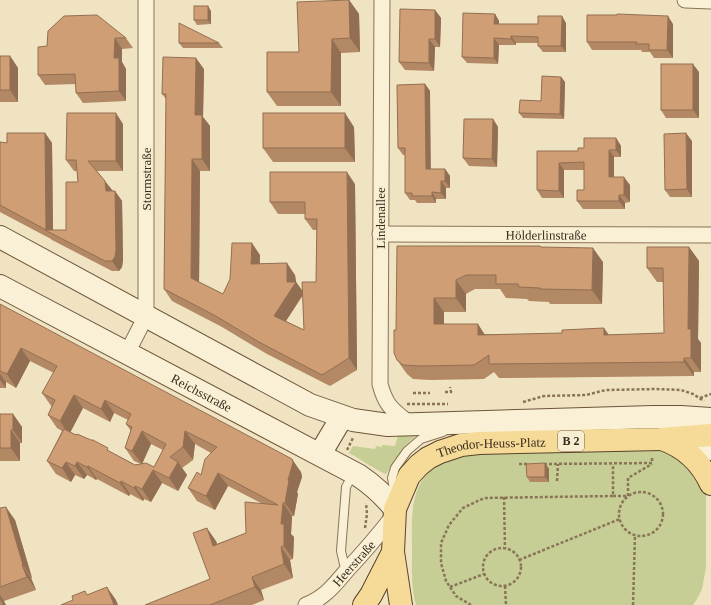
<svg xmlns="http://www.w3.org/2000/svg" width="711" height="605" viewBox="0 0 711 605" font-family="Georgia,serif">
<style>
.green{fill:#c6ce95}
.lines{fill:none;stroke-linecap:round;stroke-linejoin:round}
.lane-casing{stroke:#8a7458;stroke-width:10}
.street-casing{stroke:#8a7458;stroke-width:17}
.secondary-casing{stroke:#6c553b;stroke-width:24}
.primary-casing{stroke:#58422c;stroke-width:24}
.path{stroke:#8a7458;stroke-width:2.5;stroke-dasharray:3 2;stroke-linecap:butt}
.lane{stroke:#faf0d5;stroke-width:8}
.street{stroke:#faf0d5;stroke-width:15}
.secondary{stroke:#faf0d5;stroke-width:22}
.primary{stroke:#f5db97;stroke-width:22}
.wall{fill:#b38865;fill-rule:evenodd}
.shaded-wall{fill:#926f52}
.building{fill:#d09e75;stroke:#926f52}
.labels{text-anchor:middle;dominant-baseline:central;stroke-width:3.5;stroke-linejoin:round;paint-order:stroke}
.shield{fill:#f7edd1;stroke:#726553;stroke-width:1}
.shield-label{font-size:12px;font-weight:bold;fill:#392b1d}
.street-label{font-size:13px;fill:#392b1d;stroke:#f7edd1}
</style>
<rect width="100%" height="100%" fill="#f0e3c1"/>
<g class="green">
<path d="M 399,432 L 417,434 L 417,435 L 406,445 L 386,474 C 381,473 357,457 349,453 L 353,446 L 375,449 L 376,446 L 382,447 L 382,445 L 395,446 Z"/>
<path d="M 661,449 L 683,457 L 706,492 L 706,567 L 702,589 L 697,599 L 693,605 L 416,605 C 411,587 412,569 412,550 C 412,519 408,485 438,464 C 445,459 455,456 463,453 Z"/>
</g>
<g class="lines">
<defs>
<g id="lane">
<path d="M 395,496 L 392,478 L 395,468 L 407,451 L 421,439 L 443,432"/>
<path d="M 349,568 L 344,564 L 341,551 L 346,487 L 353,474"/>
</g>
<g id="street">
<path d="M 382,0 L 380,384 C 386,407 393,410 410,424"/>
<path d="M 685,0 L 711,1"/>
<path id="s1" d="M 380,234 L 711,235"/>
<path d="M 127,353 L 146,316 L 146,0"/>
<path id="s2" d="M 306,605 C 326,597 335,584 348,569 C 365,551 380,533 395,514"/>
</g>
<g id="secondary">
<path d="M 0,237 L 310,405 L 353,420 L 388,425 L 653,417 L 681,417 L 711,419"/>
<path id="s3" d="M 0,286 L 358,475 C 373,485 384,495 395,509"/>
<path d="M 690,424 L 702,435 L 711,449"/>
<path d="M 320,454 L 342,417"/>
</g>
<g id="primary">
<path d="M 662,439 C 685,447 701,462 711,484"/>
<path d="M 364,605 L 371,595 L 393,552"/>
<path id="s4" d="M 401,605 L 393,552 L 395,509 L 409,476 L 419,465 L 428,458 L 440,452 L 461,445 L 479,443 L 662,439 L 711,435"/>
</g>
</defs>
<use href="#lane" class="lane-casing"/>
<use href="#street" class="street-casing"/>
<use href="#secondary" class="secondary-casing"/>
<use href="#primary" class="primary-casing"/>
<g class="path">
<path d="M 445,392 L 451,392 L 450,387"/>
<path d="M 413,393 L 430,393"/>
<path d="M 700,398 L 711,394"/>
<path d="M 523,402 L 544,396 L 586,395 L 606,390 L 656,389 L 681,390 L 693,394 L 704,401"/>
<path d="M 407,404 L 448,404"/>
<path d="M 347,450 L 353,438"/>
<path d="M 519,464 L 529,464"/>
<path d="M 544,464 L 652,463 L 652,457"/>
<path d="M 557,481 L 558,464"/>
<circle cx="641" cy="514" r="22"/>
<path d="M 613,496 L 628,496 L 628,478 L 652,464"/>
<path d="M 504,497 L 505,549"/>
<path d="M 365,528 L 367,514 L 366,503"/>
<circle cx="502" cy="567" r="19"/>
<path d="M 519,560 L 620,519"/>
<path d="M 505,586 L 506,605"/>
<path d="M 450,587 L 484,574"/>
<path d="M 471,605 L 456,596 L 446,581 L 441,563 L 441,543 L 449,525 L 463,508 L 484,498 L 613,496 L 613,464"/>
<path d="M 633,605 L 635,535"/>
</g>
<use href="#lane" class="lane"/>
<use href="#street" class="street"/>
<use href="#secondary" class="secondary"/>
<use href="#primary" class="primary"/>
</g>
<g class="wall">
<path d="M 349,0 L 359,14 L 360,52 L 341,53 L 341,106 L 277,106 L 267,92 L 299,52 Z"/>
<path d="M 435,10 L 441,18 L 440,47 L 435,47 L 434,71 L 405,70 L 399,62 Z"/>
<path d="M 211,11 L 211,24 L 197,25 L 194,20 Z"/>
<path d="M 495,14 L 499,21 L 499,24 L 538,24 L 566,23 L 566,52 L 543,52 L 538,46 L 538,43 L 516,43 L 516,45 L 499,45 L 498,64 L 467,63 L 462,57 Z"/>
<path d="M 673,24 L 673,58 L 654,58 L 650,52 L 642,52 L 641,50 L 592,50 L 587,42 Z"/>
<path d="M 48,31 L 126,38 L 133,48 L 122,49 L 122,62 L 126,69 L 126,101 L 83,103 L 76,93 L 76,84 L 45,85 L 38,75 L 47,46 Z"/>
<path d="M 179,43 L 219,43 L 223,48 L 183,48 Z"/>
<path d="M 0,56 L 10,56 L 18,68 L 18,102 L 0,102 Z"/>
<path d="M 204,69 L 203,117 L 210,126 L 210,171 L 200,171 L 199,282 L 223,294 L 260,255 L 260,264 L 295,275 L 296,282 L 303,292 L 316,282 L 317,230 L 313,230 L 305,219 L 305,214 L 278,214 L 270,202 L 355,184 L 357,370 L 330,386 L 267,354 L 222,327 L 172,301 L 164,289 L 166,99 L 162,94 ZM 303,295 L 304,330 L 286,321 Z"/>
<path d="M 699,72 L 699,118 L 666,118 L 661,110 Z"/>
<path d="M 561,77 L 565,82 L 564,119 L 523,118 L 519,113 L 541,101 Z"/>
<path d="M 425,84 L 430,91 L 430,169 L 445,169 L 450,176 L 450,188 L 446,188 L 446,199 L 436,199 L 436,203 L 417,203 L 415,200 L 410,200 L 405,193 L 405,155 L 403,155 L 398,148 Z"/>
<path d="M 493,119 L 498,127 L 497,167 L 469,166 L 463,158 Z"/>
<path d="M 123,124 L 123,171 L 97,171 L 112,191 L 115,191 L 122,201 L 123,260 L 122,267 L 119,271 L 112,271 L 52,240 L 51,239 L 0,212 L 0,142 L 7,143 L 45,133 L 52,143 L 53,230 L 66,230 L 78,182 L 77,171 L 74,171 L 66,160 Z"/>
<path d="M 354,127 L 355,162 L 273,162 L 263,148 Z"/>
<path d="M 616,138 L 621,146 L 621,157 L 614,157 L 614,177 L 630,185 L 630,202 L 625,203 L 625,209 L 583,209 L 577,201 L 584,190 L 584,170 L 564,170 L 564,198 L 542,198 L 537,190 L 537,151 L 578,151 Z"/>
<path d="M 692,141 L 692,197 L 670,197 L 665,190 Z"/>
<path d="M 397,246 L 541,247 L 603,262 L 602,304 L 550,304 L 549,302 L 529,301 L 527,299 L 506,298 L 500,289 L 475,289 L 466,294 L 466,312 L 444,312 L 444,324 L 485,334 L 608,335 L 664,333 L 664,282 L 657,282 L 647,268 L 689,247 L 699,261 L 698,339 L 701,343 L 701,372 L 694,372 L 694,376 L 499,378 L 494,372 L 484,379 L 430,380 L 413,379 L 407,374 L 397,360 Z"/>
<path d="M 0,304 L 301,472 L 302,477 L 297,492 L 298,494 L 294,516 L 292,516 L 291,534 L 294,537 L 293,559 L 290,560 L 293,578 L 261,590 L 264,600 L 252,605 L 145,605 L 210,579 L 216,541 L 217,544 L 246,533 L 261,503 L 228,486 L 215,510 L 197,501 L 188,488 L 201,475 L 211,453 L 195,444 L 193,460 L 182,468 L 187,475 L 178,491 L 162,483 L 151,502 L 144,499 L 143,501 L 130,494 L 129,496 L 97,479 L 96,480 L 87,475 L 84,479 L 75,475 L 71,482 L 56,474 L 47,461 L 62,431 L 57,428 L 48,415 L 52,407 L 42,393 L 54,373 L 30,361 L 16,388 L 6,382 L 6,388 L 0,388 ZM 83,408 L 110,422 L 114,413 L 128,420 L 126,424 L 131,431 L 125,448 L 134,461 L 141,464 L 135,465 L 111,452 L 70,432 ZM 151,444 L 163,450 L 154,467 L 142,464 Z"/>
<path d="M 0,414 L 13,414 L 22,427 L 22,443 L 20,443 L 20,461 L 0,461 Z"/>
<path d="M 545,463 L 549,469 L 549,482 L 530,482 L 527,477 Z"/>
<path d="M 0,508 L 15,520 L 32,578 L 31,578 L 36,590 L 4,601 L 0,605 Z"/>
</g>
<g class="shaded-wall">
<path d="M 349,0 L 359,14 L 360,52 L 350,38 Z"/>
<path d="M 208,6 L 211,11 L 211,24 L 208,20 Z"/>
<path d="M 435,10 L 441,18 L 440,47 L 435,39 Z"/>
<path d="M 495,14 L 499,21 L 499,30 L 494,24 Z"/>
<path d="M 562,16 L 566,23 L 566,52 L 561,46 Z"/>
<path d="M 668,16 L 673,24 L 673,58 L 667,50 Z"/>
<path d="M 511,36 L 516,43 L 516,45 L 511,39 Z"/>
<path d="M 115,38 L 122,49 L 122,62 L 126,69 L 126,101 L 119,91 L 114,58 Z"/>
<path d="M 494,38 L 499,45 L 498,64 L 494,58 Z"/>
<path d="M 332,39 L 341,53 L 341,106 L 331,92 Z"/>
<path d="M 429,39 L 435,47 L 434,71 L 429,63 Z"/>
<path d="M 10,56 L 18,68 L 18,102 L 10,90 Z"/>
<path d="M 196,58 L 204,69 L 203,117 L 210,126 L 210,171 L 202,159 L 195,115 Z"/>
<path d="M 693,64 L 699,72 L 699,118 L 693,110 Z"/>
<path d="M 561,77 L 565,82 L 564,119 L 560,114 Z"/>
<path d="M 425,84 L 430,91 L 431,176 L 426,169 Z"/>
<path d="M 116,113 L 123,124 L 123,171 L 116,161 Z"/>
<path d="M 345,113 L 354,127 L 355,162 L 345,148 Z"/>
<path d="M 493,119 L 498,127 L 497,167 L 492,159 Z"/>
<path d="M 45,133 L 52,143 L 53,234 L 46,230 Z"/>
<path d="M 686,133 L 692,141 L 692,197 L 687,189 Z"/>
<path d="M 616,138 L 621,146 L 621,157 L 616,150 Z"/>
<path d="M 609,150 L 614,157 L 614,185 L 609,177 Z"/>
<path d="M 192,159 L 200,171 L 199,289 L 191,278 Z"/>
<path d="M 559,163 L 564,170 L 564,198 L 559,191 Z"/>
<path d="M 445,169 L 450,176 L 450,188 L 445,181 Z"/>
<path d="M 347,172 L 355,184 L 357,370 L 349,358 Z"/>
<path d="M 624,177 L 630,185 L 630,202 L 624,195 Z"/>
<path d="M 105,181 L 113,191 L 106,191 Z"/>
<path d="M 441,181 L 446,188 L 446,199 L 441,193 Z"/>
<path d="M 115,191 L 122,201 L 123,260 L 122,267 L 119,271 L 112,261 Z"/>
<path d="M 432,192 L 436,199 L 436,203 L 432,196 Z"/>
<path d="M 619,195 L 625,203 L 625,209 L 619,201 Z"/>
<path d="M 252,243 L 260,255 L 259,275 L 251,264 Z"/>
<path d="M 689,247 L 699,261 L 698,339 L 701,343 L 701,372 L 691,358 L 688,329 Z"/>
<path d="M 593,248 L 603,262 L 602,304 L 592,290 Z"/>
<path d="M 287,263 L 295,275 L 296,282 L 304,293 L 282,327 L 274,316 L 287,282 Z"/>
<path d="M 456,280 L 466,294 L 466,312 L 456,298 Z"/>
<path d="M 434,298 L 444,312 L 444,338 L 434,324 Z"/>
<path d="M 478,324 L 487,338 L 478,335 Z"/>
<path d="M 604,328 L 614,342 L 604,335 Z"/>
<path d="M 21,348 L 30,361 L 16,388 L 7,374 Z"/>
<path d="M 684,358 L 694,372 L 694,376 L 684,362 Z"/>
<path d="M 0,374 L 6,382 L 6,388 L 0,380 Z"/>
<path d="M 74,395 L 83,408 L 69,435 L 60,421 Z"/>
<path d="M 105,400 L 114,413 L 110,422 L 101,409 Z"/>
<path d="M 13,414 L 22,427 L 22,443 L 13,430 Z"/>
<path d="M 11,430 L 20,443 L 20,461 L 11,448 Z"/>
<path d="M 142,431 L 151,444 L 142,464 L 132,451 Z"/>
<path d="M 185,431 L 195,444 L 193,460 L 183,447 Z"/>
<path d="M 292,459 L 301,472 L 302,477 L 297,492 L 298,494 L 294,516 L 285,503 L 288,480 Z"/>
<path d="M 66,462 L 75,475 L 71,482 L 62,468 Z"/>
<path d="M 77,462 L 87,475 L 84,479 L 75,466 Z"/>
<path d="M 178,462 L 187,475 L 178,491 L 169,478 Z"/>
<path d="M 545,463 L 549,469 L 549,482 L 545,477 Z"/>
<path d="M 88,466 L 97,479 L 96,480 L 87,467 Z"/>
<path d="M 153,470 L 162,483 L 151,502 L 142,489 Z"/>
<path d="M 218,473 L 228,486 L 215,510 L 206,496 Z"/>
<path d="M 121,481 L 130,494 L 129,496 L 120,483 Z"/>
<path d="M 135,486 L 144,499 L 143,501 L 134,488 Z"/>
<path d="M 283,503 L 292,516 L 291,534 L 294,537 L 293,559 L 284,546 L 281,524 Z"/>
<path d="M 6,507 L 15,520 L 32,578 L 23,565 Z"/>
<path d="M 207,528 L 216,541 L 222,559 L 213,546 Z"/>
<path d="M 281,547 L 290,560 L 293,578 L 284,564 Z"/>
<path d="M 22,565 L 31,578 L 36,590 L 27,577 Z"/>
<path d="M 252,577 L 261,590 L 264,600 L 255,587 Z"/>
<path d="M 107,587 L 116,600 L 118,605 L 114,605 Z"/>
<path d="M 0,595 L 4,601 L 6,605 L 3,605 L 0,598 Z"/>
</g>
<g class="building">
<path d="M 349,0 L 350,38 L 332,39 L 331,92 L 267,92 L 267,52 L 299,52 L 297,2 Z"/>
<rect x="194" y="6" width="14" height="14"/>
<path d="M 400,9 L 435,10 L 435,39 L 429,39 L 429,63 L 399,62 Z"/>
<path d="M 463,13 L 495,14 L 494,24 L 538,24 L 538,16 L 562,16 L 561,46 L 538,46 L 538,37 L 511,36 L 511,39 L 494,38 L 494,58 L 462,57 Z"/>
<path d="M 617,14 L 668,16 L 667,50 L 649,50 L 649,44 L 636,44 L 637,42 L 587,42 L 587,15 L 617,15 Z"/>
<path d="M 97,15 L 126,38 L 115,38 L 114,58 L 119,58 L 119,91 L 76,93 L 75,74 L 38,75 L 38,47 L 47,46 L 48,31 L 64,16 Z"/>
<path d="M 179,23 L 219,43 L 179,43 Z"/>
<rect x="0" y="56" width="10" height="34"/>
<path d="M 163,57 L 196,58 L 195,115 L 202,115 L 202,159 L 192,159 L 191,278 L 223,294 L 230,279 L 232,243 L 252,243 L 251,264 L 287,263 L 287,282 L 296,282 L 274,316 L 304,330 L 302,282 L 316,282 L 317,219 L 305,219 L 305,202 L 270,202 L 270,172 L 347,172 L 349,358 L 322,375 L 259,342 L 214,315 L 164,289 L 166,94 L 162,94 Z"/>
<rect x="661" y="64" width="32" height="46"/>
<path d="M 542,76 L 561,77 L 560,114 L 519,113 L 520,100 L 541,101 Z"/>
<path d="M 425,84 L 426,169 L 445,169 L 445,181 L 441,181 L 441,193 L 432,192 L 432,196 L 412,196 L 412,193 L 405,193 L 405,148 L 398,148 L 397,85 Z"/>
<path d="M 67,113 L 116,113 L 116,161 L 88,161 L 105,181 L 106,191 L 115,191 L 116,250 L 115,257 L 112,261 L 105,261 L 45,230 L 66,230 L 66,182 L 78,182 L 76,160 L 66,160 Z"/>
<rect x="263" y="113" width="82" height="35"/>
<path d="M 464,119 L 493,119 L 492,159 L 463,158 Z"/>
<path d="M 7,133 L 45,133 L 46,230 L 0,205 L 0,142 L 7,143 Z"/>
<path d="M 686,133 L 687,189 L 665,190 L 664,134 Z"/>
<path d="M 584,138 L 616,138 L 616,150 L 609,150 L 609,177 L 624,177 L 624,195 L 619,195 L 619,201 L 577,201 L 577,190 L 584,190 L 584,162 L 559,163 L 559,191 L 537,190 L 537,151 L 578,151 L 578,148 L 584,148 Z"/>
<path d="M 397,246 L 540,246 L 541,247 L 593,248 L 592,290 L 540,289 L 540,288 L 519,287 L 518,284 L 496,284 L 496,275 L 466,275 L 456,280 L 456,298 L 434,298 L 434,324 L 478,324 L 478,335 L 562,333 L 562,330 L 604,328 L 604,335 L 664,333 L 663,268 L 647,268 L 647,247 L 689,247 L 688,329 L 691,329 L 691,358 L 684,358 L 684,362 L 489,364 L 489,355 L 474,365 L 420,366 L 403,365 L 397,360 L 394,353 L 394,330 L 396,330 Z"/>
<path d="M 0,304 L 292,459 L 293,463 L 288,480 L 289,480 L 285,503 L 283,503 L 281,524 L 284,524 L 284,546 L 281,547 L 284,564 L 252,577 L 255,587 L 210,605 L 145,605 L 210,579 L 193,533 L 207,528 L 213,546 L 246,533 L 245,502 L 278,505 L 218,473 L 206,496 L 188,488 L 197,472 L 201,475 L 205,459 L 217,447 L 185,431 L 183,447 L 170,457 L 178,462 L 169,478 L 153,470 L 142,489 L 135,486 L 134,488 L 121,481 L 120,483 L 88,466 L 87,467 L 77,462 L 75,466 L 66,462 L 62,468 L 47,461 L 64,429 L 76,435 L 77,434 L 91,440 L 93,440 L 108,448 L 107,450 L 135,465 L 146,463 L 154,467 L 166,444 L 142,431 L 132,451 L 125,448 L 132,427 L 126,424 L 131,414 L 105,400 L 101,409 L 74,395 L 60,421 L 48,415 L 55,400 L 42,393 L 57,366 L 21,348 L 7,374 L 0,371 Z"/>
<path d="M 0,414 L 13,414 L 13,430 L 11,430 L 11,448 L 0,448 Z"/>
<path d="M 545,463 L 545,477 L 527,477 L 526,464 Z"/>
<path d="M 6,507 L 23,565 L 22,565 L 27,577 L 0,587 L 0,508 Z"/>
<path d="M 107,587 L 114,605 L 61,605 L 73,600 L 72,596 L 85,591 L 87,595 Z"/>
<path d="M 0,598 L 3,605 L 0,605 Z"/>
</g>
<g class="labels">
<rect class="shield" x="558" y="431" width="26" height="20" rx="3"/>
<g class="shield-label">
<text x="571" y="441">B 2</text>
</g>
<g class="street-label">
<text transform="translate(146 179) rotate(-90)">Stormstraße</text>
<text transform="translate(380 218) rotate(-90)">Lindenallee</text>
<text stroke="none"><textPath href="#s1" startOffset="166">Hölderlinstraße</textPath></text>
<text stroke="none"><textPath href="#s3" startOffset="228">Reichsstraße</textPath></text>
<text stroke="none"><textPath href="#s4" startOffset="224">Theodor-Heuss-Platz</textPath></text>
<text stroke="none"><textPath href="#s2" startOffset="64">Heerstraße</textPath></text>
</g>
</g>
</svg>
